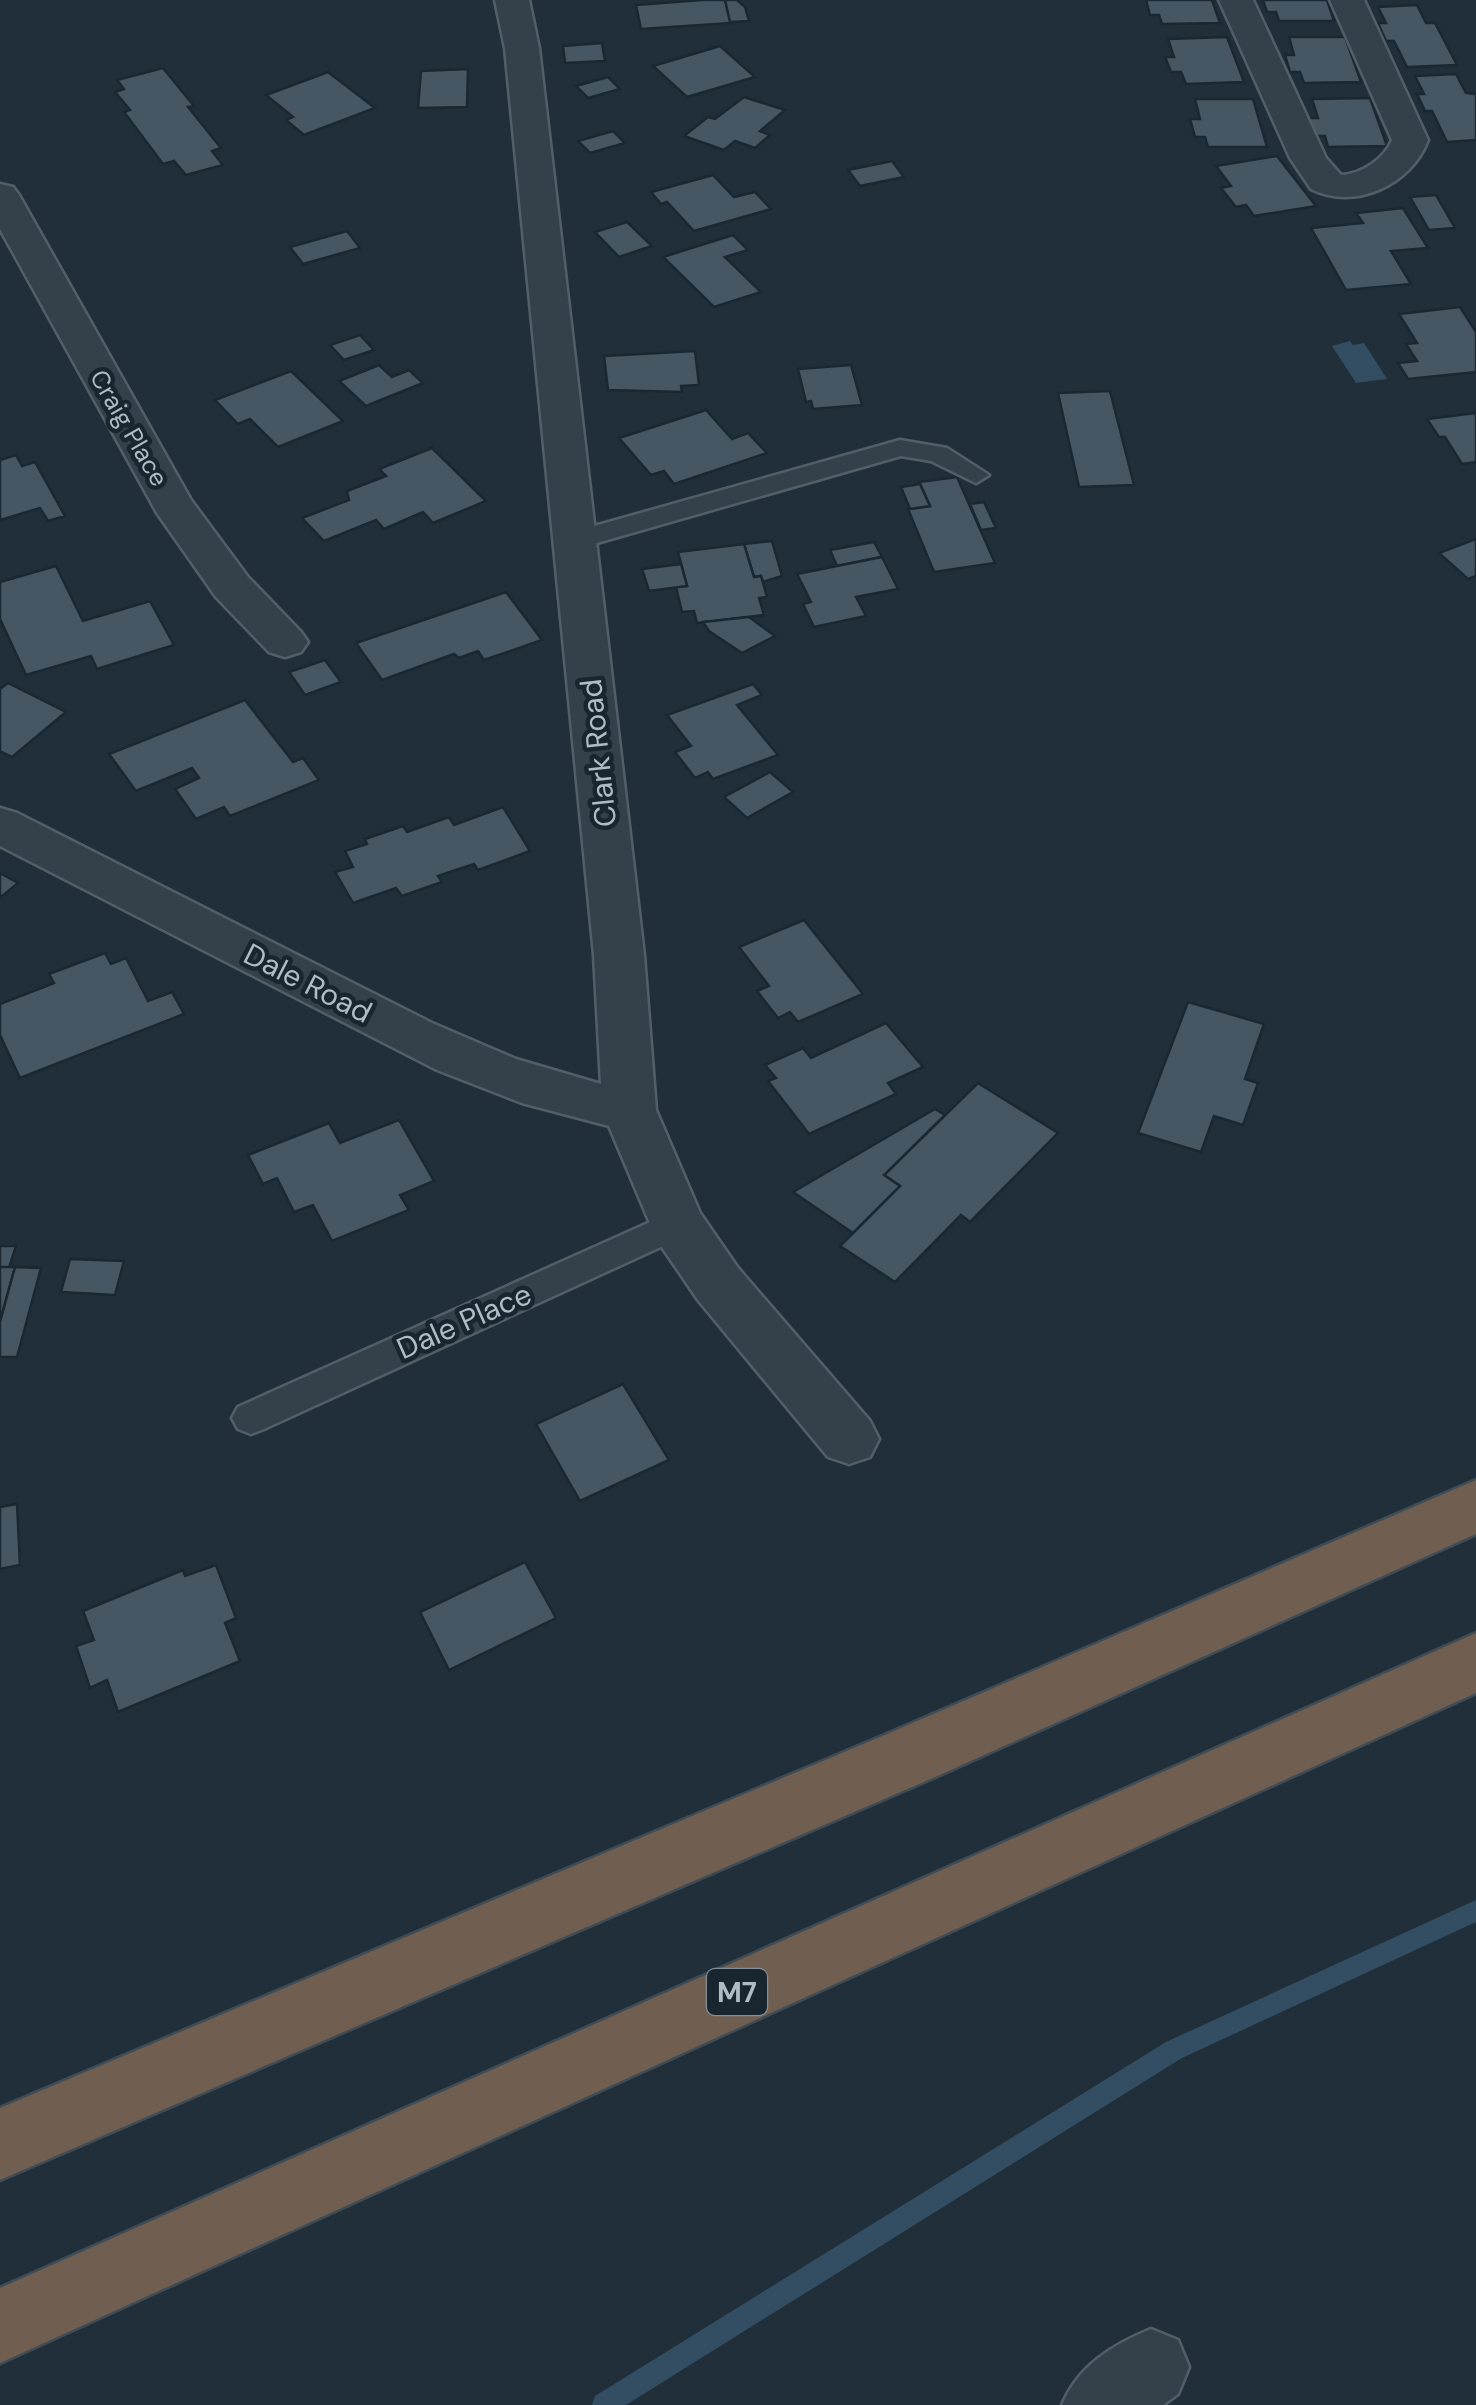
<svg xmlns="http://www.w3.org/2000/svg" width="1476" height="2405" viewBox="0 0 1476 2405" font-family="'DM Sans',sans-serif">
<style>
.water{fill:#334e62}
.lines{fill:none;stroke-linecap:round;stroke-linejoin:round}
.stream{fill:#334e62;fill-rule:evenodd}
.building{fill:#465763;stroke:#1b2831;stroke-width:2.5}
.service-casing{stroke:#525f68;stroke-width:5}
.minor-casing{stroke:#525f68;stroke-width:5}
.motorway-casing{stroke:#3f4c55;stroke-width:5}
.service{fill:#34414a;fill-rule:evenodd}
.minor{fill:#34414a;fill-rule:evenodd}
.motorway{fill:#705f51;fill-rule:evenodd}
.labels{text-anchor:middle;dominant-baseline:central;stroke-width:9;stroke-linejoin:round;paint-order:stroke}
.far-street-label{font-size:25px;fill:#afbcc6;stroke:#1a262f}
.shield{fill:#1a262f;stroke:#828f99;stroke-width:2.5}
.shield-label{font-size:28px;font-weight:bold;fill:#afbcc6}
.street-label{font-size:30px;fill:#afbcc6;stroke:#1a262f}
</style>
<rect width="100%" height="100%" fill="#202f3a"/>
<path class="water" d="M 1350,341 L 1353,345 L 1364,343 L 1387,379 L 1356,383 L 1332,346 Z"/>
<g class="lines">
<path class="stream" d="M 1476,1900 L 1476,1922 L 1182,2058 L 626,2405 L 592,2405 L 595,2396 L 1166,2042 Z"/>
</g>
<g class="building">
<path d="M 702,0 L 725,0 L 731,23 L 641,29 L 636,5 Z"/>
<path d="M 725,0 L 737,0 L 745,7 L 749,21 L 730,22 Z"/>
<path d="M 1146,0 L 1212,0 L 1220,23 L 1162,24 L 1159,15 L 1150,15 Z"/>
<path d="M 1263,0 L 1327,0 L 1334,21 L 1279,21 L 1276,12 L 1267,12 Z"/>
<path d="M 1417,5 L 1426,23 L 1435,23 L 1457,65 L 1407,67 L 1394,41 L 1386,41 L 1378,23 L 1386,23 L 1378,7 Z"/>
<path d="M 1227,37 L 1244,82 L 1186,84 L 1181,72 L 1171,72 L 1165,57 L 1174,57 L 1168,39 Z"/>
<path d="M 1289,37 L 1345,37 L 1361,82 L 1304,83 L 1300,72 L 1290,72 L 1285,55 L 1294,55 Z"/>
<path d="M 602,43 L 605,61 L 565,63 L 563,46 Z"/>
<path d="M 720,46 L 755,77 L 687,97 L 653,66 Z"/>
<path d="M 163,68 L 194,106 L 188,107 L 221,148 L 212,151 L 223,165 L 186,175 L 174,161 L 163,164 L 124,112 L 130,110 L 115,92 L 124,89 L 117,80 Z"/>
<path d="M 468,69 L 467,107 L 418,108 L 421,71 Z"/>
<path d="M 328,72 L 375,108 L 304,135 L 286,120 L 293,117 L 266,95 Z"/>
<path d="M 1456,74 L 1466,93 L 1476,94 L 1476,140 L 1447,142 L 1432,111 L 1425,111 L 1417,94 L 1424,94 L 1415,76 Z"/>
<path d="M 608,77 L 620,89 L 588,98 L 576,86 Z"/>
<path d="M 744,97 L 785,110 L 760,131 L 770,135 L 755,148 L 735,141 L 724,150 L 684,136 L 708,117 L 715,119 Z"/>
<path d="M 1370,98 L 1387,146 L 1328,147 L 1325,136 L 1314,136 L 1308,118 L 1318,118 L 1312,99 Z"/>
<path d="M 1195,99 L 1253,99 L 1267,147 L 1208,147 L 1205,137 L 1195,137 L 1190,119 L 1200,119 Z"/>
<path d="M 613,131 L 625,143 L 590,153 L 578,141 Z"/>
<path d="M 1277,156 L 1316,206 L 1254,216 L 1246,205 L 1236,207 L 1221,188 L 1231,186 L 1216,166 Z"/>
<path d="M 892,161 L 904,177 L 860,186 L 848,170 Z"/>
<path d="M 713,175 L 734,197 L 755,192 L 771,209 L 694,231 L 667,202 L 661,204 L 651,192 Z"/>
<path d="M 1436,195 L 1455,228 L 1429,230 L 1410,197 Z"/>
<path d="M 1403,208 L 1428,248 L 1391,251 L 1411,284 L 1346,290 L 1311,228 L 1363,223 L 1356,213 Z"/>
<path d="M 627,222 L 652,246 L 619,257 L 595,232 Z"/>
<path d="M 347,231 L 360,248 L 303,264 L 290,247 Z"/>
<path d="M 733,235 L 748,250 L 725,257 L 761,292 L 714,307 L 663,257 Z"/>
<path d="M 1460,307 L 1476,332 L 1476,372 L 1408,379 L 1398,363 L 1417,361 L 1406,344 L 1417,343 L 1399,314 Z"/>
<path d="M 360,335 L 374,350 L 344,360 L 330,345 Z"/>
<path d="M 695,351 L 699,385 L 681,386 L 682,392 L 608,390 L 604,356 Z"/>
<path d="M 379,365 L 392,377 L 409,370 L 423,383 L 366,406 L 339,381 Z"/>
<path d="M 851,365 L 862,405 L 813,409 L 811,401 L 806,402 L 798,369 Z"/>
<path d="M 291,371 L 343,421 L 278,447 L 250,419 L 238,424 L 215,400 Z"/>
<path d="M 1110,391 L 1134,485 L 1079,487 L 1058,393 Z"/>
<path d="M 706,410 L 732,439 L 748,433 L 767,453 L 674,484 L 664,471 L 651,475 L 619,438 Z"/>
<path d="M 1476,413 L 1476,462 L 1462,464 L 1445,437 L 1439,437 L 1427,419 Z"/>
<path d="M 432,448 L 486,501 L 433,523 L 423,512 L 384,529 L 376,520 L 324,541 L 302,518 L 349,500 L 347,491 L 386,476 L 379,469 Z"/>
<path d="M 16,455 L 22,466 L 35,462 L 65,516 L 48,521 L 40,508 L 0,520 L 0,460 Z"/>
<path d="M 957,477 L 995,563 L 934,572 L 908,509 L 930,506 L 919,482 Z"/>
<path d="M 920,484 L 930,506 L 910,509 L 901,487 Z"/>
<path d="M 984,502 L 996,528 L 981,530 L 970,504 Z"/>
<path d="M 1476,539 L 1476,576 L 1468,579 L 1439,553 Z"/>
<path d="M 772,541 L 782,576 L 763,582 L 761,576 L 754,577 L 744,544 Z"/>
<path d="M 874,542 L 882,557 L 837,566 L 830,550 Z"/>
<path d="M 744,544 L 754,577 L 761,576 L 767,597 L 759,598 L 764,615 L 697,623 L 694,611 L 682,612 L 676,587 L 687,586 L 678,552 Z"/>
<path d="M 882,557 L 898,589 L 856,597 L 866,616 L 814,627 L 803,604 L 811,602 L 797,574 Z"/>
<path d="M 681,564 L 687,586 L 649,591 L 642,569 Z"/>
<path d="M 56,566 L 83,621 L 150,601 L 174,645 L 97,669 L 91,656 L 26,675 L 0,619 L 0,582 Z"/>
<path d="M 506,592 L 542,640 L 484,660 L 478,651 L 459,658 L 454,654 L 382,680 L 356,643 Z"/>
<path d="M 749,617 L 775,636 L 742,653 L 709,631 L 703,622 Z"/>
<path d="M 325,660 L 341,682 L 305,695 L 289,672 Z"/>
<path d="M 8,683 L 66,712 L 12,757 L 0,751 L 0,689 Z"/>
<path d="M 753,684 L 762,695 L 737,705 L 778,755 L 713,779 L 708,772 L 695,778 L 675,752 L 691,746 L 667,715 Z"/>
<path d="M 245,700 L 293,762 L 303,758 L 319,780 L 230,816 L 224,807 L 196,819 L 175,789 L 199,778 L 192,768 L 136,791 L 109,754 Z"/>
<path d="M 770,772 L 793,792 L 747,818 L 724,797 Z"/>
<path d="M 503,807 L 530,851 L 478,870 L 474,864 L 438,876 L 442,882 L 402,896 L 396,888 L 353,903 L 335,872 L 353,867 L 345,851 L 367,844 L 365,839 L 403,826 L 407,832 L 449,817 L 454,825 Z"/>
<path d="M 0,873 L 18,883 L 0,898 Z"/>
<path d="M 804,920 L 863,994 L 798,1022 L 790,1012 L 778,1018 L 757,991 L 769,986 L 739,947 Z"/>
<path d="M 105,953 L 111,964 L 126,958 L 148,1001 L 172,992 L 184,1014 L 20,1078 L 0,1035 L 0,1004 L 54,983 L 49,974 Z"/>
<path d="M 1188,1002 L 1264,1024 L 1245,1079 L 1258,1083 L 1243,1125 L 1214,1116 L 1201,1152 L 1138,1133 Z"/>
<path d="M 886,1023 L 923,1067 L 888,1083 L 896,1094 L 809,1134 L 768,1081 L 776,1078 L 765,1065 L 803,1048 L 811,1058 Z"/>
<path d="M 978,1083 L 1058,1133 L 970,1222 L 961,1215 L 895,1282 L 840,1246 L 900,1186 L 884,1175 Z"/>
<path d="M 935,1109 L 945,1115 L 884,1175 L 900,1186 L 853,1233 L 793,1192 Z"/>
<path d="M 399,1120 L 434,1181 L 400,1195 L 409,1210 L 332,1241 L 313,1205 L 294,1212 L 277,1178 L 263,1184 L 248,1155 L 329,1123 L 340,1143 Z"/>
<path d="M 0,1246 L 16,1246 L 9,1268 L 0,1267 Z"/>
<path d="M 70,1259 L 124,1261 L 115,1295 L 61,1292 Z"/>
<path d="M 0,1267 L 15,1267 L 0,1322 Z"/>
<path d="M 15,1267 L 41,1268 L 17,1357 L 0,1357 L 0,1322 Z"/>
<path d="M 623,1384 L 669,1460 L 580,1501 L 536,1424 Z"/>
<path d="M 17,1504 L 20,1565 L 0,1569 L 0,1507 Z"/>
<path d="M 525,1562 L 556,1618 L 449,1670 L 420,1612 Z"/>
<path d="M 216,1565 L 236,1618 L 225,1623 L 240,1661 L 118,1712 L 107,1680 L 90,1688 L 76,1646 L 94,1640 L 83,1611 L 183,1570 L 185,1576 Z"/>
</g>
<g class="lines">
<defs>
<g id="service">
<path d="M 900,440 L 947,448 L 989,475 L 976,483 L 931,461 L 901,456 L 576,549 L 566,546 L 562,540 L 566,534 Z"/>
<path d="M 677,1210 L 689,1214 L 695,1224 L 689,1234 L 264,1429 L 251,1434 L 238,1429 L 232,1418 L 238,1407 Z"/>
</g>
<g id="minor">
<path d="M 495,0 L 529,0 L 539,48 L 644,955 L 656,1110 L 700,1213 L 738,1268 L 870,1421 L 879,1439 L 870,1457 L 849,1464 L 828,1457 L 698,1300 L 657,1240 L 609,1126 L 522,1103 L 437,1070 L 0,846 L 0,808 L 17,813 L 432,1023 L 516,1059 L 601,1084 L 594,955 L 505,48 Z"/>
<path d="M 1219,0 L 1253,0 L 1326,158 L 1341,175 C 1362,174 1384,159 1392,140 L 1330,0 L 1364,0 L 1428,140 C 1411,185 1355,211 1311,189 L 1290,158 Z"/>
<path d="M 0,184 L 13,187 L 19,195 L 191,500 L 248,577 L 301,632 L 308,642 L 301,652 L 285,657 L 269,652 L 216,597 L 157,513 L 0,229 Z"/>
<path d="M 1151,2329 L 1178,2340 L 1189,2367 L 1178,2394 L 1163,2405 L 1062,2405 C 1078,2366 1112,2345 1151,2329 Z"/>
</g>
<g id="motorway">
<path d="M 1476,1480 L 1476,1534 L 933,1778 L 0,2180 L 0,2108 L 887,1734 Z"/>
<path d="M 1476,1633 L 1476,1693 L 0,2363 L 0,2288 Z"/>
</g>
</defs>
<use href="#service" class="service-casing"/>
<use href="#minor" class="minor-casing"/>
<use href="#motorway" class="motorway-casing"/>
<use href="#service" class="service"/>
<use href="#minor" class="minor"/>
<use href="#motorway" class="motorway"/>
</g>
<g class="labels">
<g class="far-street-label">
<text transform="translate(129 428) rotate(60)">Craig Place</text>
</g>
<rect class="shield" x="707" y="1969" width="60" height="46" rx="8"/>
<g class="shield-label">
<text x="737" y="1992">M7</text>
</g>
<g class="street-label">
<text transform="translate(598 753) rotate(-96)">Clark Road</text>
<text transform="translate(308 983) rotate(27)">Dale Road</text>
<text transform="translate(464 1321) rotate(-24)">Dale Place</text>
</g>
</g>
</svg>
